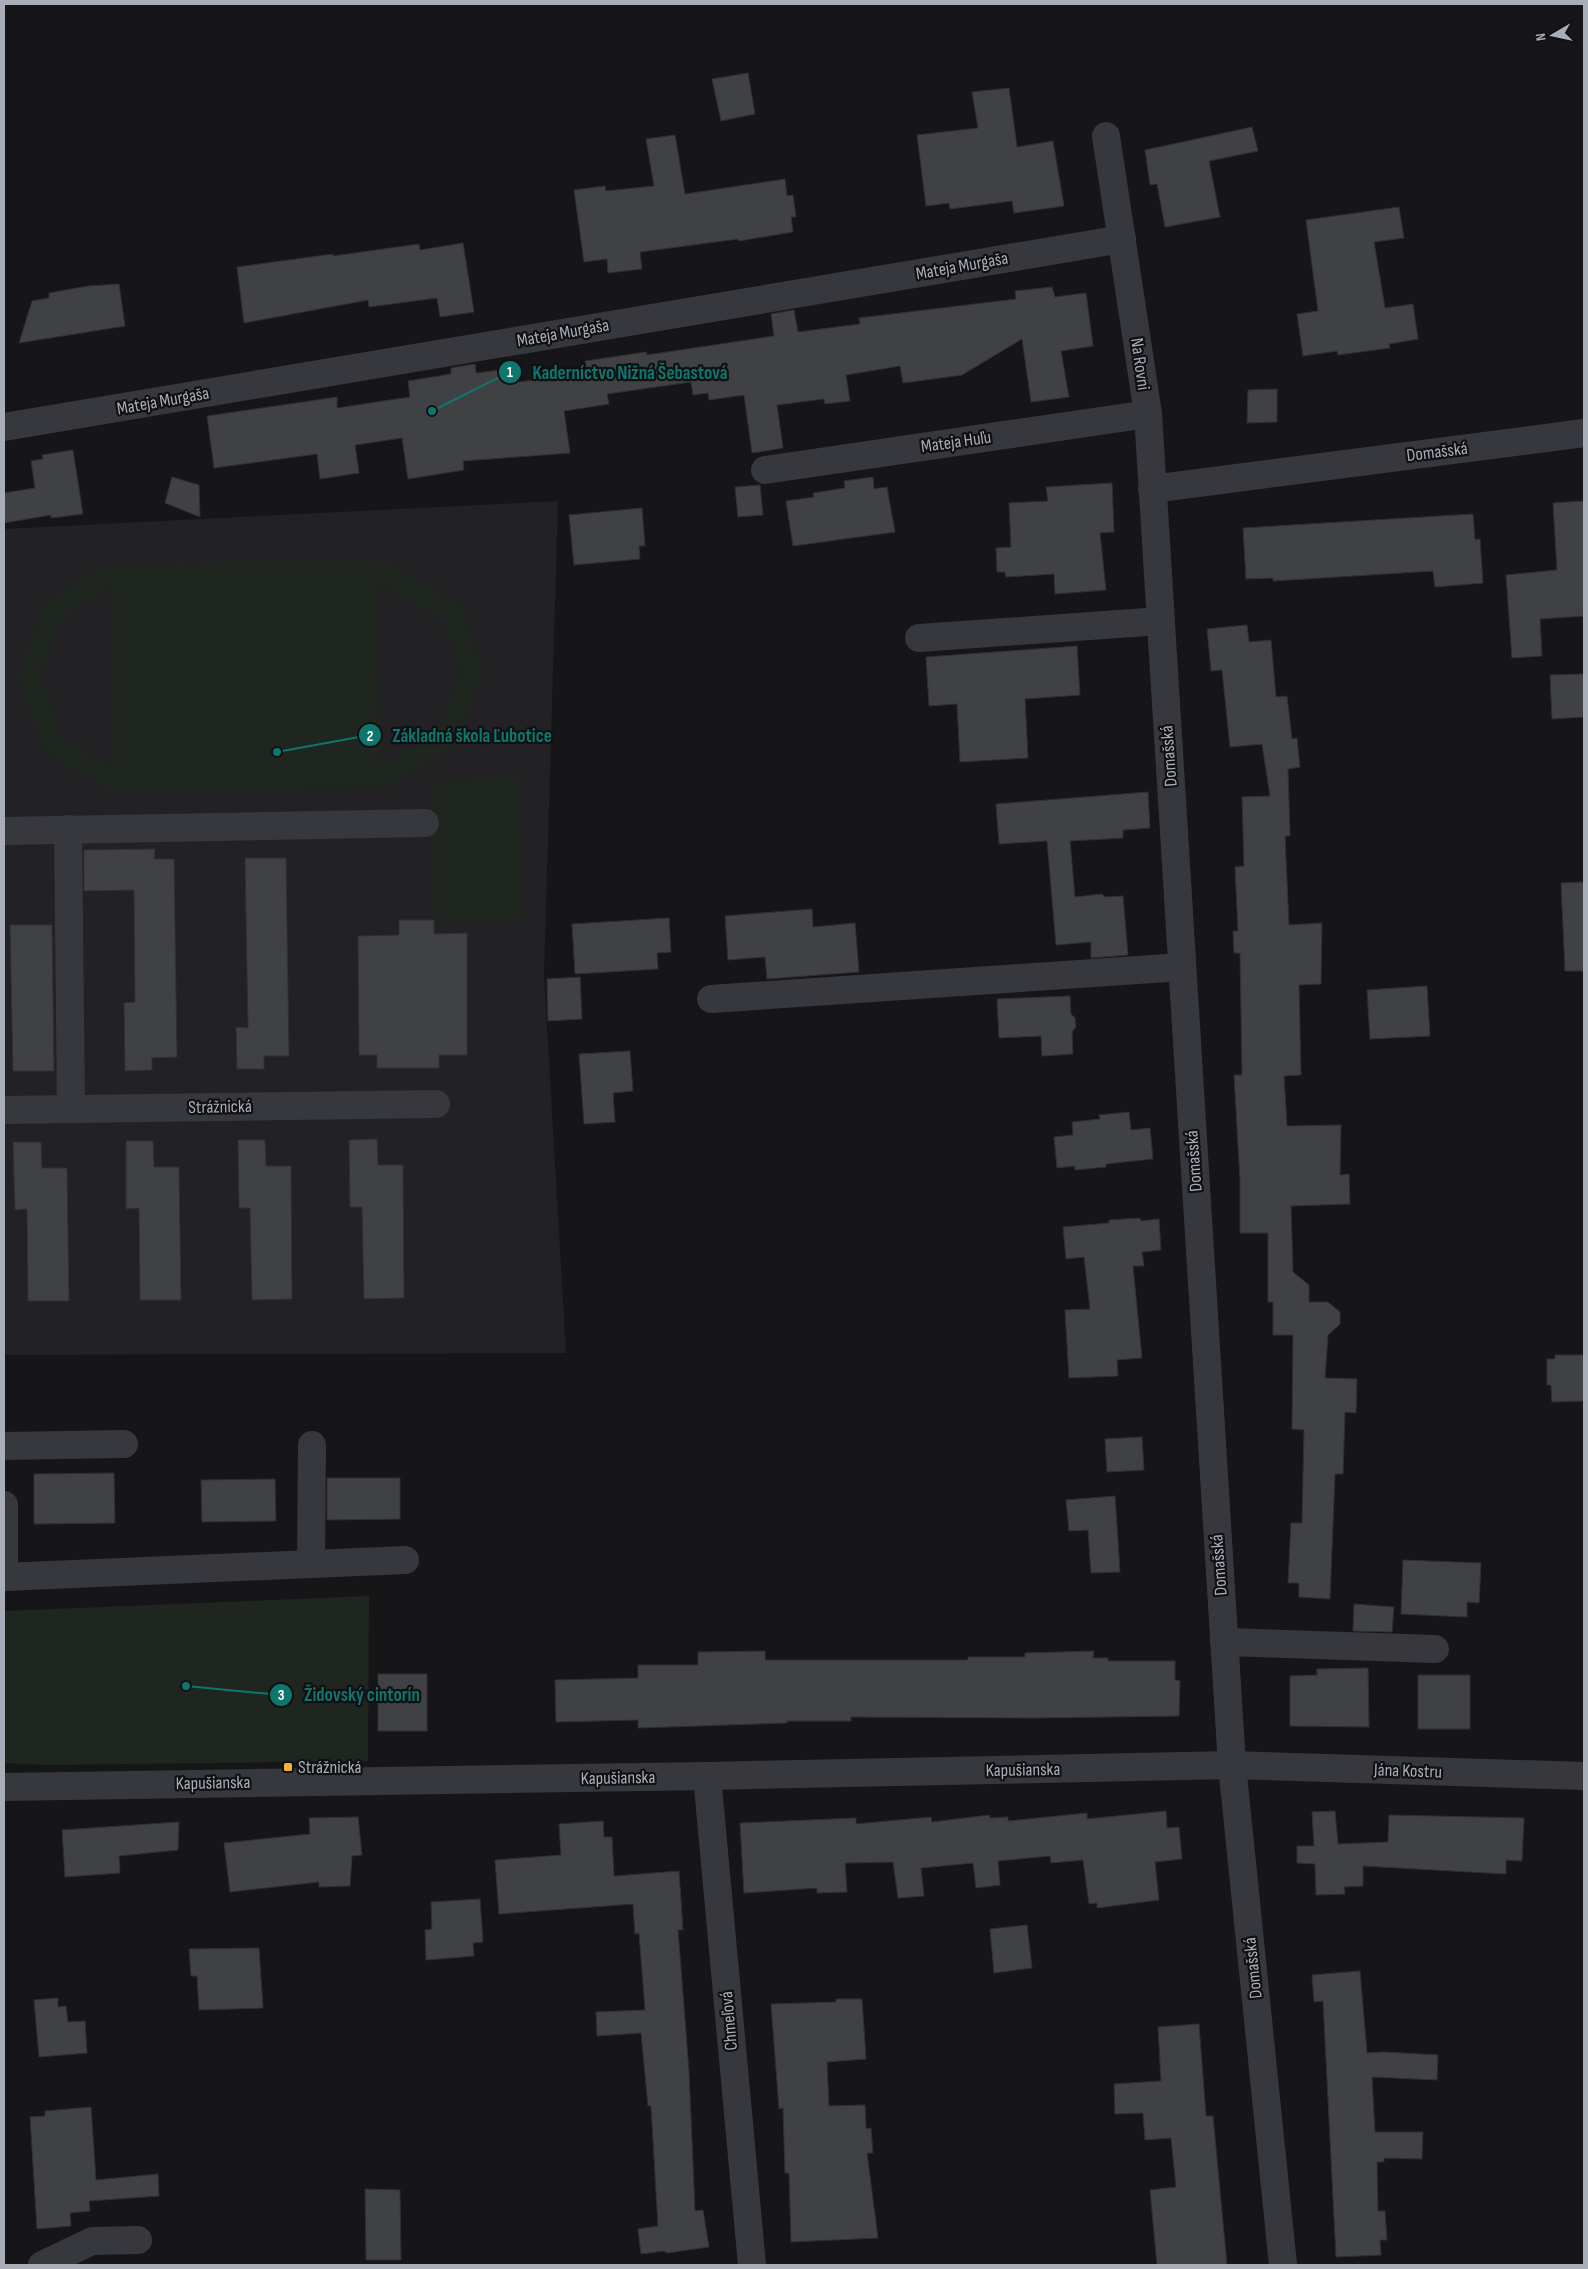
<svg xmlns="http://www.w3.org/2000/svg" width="1588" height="2269" viewBox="0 0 1588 2269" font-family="'Sofia Sans Condensed',sans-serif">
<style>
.built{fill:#222225}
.green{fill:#1e261f;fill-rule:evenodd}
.building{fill:#404145;stroke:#303034}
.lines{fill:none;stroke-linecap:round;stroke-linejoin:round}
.minor{stroke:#37383d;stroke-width:28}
.poi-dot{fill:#f2b134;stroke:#111113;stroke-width:2}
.labels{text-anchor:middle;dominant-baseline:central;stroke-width:4.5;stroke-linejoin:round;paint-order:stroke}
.street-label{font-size:18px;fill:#a8adb8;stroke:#111113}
.poi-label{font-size:18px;fill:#a8adb8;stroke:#111113;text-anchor:start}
.leader{fill:none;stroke:#0f766e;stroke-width:2}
.callout-dot{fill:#0f766e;stroke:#111113;stroke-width:2}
.mark-label{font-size:15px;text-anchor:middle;font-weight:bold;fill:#fff}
.callout-label{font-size:19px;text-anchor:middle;font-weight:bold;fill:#0f766e;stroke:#111113;stroke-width:4.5;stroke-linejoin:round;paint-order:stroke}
</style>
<rect width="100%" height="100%" fill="#161618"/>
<path class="built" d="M 558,501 L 544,975 L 566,1353 L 4,1355 L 4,529 Z"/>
<g class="green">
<path d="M 385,561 L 461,605 L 484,672 L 454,747 L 387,788 L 109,791 L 44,751 L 18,678 L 43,605 L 106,564 ZM 379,584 L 443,619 L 461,672 L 437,732 L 381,766 ZM 112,586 L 113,586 L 114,769 L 62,736 L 41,678 L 61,619 Z"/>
<path d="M 521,778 L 524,922 L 435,924 L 433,780 Z"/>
<path d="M 369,1596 L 368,1761 L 47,1765 L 4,1763 L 4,1611 Z"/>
</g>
<g class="building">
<path d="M 748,73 L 755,114 L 721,121 L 712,79 Z"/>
<path d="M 1009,88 L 1017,147 L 1053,141 L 1064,206 L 1014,213 L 1012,201 L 950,209 L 949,203 L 926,206 L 917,135 L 978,128 L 972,92 Z"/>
<path d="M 1252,127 L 1258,151 L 1209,161 L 1220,217 L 1165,227 L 1157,184 L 1150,185 L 1145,150 Z"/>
<path d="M 675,135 L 685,194 L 785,179 L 787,196 L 793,195 L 796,217 L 791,217 L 793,232 L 739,241 L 738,239 L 640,252 L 642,269 L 608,273 L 607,259 L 584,262 L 574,190 L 605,186 L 606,191 L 654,186 L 646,139 Z"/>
<path d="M 1399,207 L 1404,238 L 1374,242 L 1385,308 L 1413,304 L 1418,339 L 1389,344 L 1390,348 L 1338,355 L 1337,351 L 1303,356 L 1297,314 L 1318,311 L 1306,220 Z"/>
<path d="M 463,243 L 474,312 L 440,317 L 437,298 L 369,307 L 368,300 L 244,323 L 237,267 L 333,254 L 333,256 L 419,244 L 420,250 Z"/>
<path d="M 119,284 L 125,326 L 19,343 L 32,301 L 49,298 L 49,293 L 88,286 Z"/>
<path d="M 1052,287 L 1055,297 L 1086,293 L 1093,346 L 1061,351 L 1069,397 L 1031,402 L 1022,339 L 962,375 L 903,383 L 900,366 L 846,375 L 850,401 L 825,404 L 824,399 L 777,405 L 783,448 L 752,453 L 744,395 L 709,400 L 708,393 L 693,395 L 691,382 L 607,394 L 609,404 L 564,411 L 570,453 L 463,461 L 464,470 L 408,479 L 402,438 L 355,445 L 359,473 L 320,479 L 317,454 L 214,468 L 207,416 L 337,397 L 337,408 L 410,397 L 408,381 L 451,374 L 451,368 L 475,364 L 476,373 L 517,368 L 519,382 L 587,373 L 585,361 L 646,352 L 647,355 L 774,336 L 771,314 L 794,310 L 798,332 L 860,324 L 859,318 L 1016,299 L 1015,291 Z"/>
<path d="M 1277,389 L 1277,422 L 1247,423 L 1248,390 Z"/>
<path d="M 73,450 L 83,514 L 51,518 L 51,515 L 4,523 L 4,493 L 35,488 L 31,461 L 43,459 L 42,455 Z"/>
<path d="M 172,477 L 199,485 L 200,517 L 165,503 Z"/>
<path d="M 873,477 L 874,489 L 887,487 L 895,532 L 793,546 L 786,501 L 814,497 L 813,493 L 845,488 L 844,481 Z"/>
<path d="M 1112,483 L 1114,532 L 1100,533 L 1106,590 L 1055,594 L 1054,574 L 1006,577 L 1005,572 L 997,572 L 996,548 L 1011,547 L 1009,503 L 1048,501 L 1046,487 Z"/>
<path d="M 760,485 L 763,515 L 738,517 L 735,487 Z"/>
<path d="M 1584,501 L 1584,616 L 1540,619 L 1542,656 L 1512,658 L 1506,575 L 1557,570 L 1553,503 Z"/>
<path d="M 642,508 L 645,546 L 639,546 L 640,559 L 574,565 L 569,515 Z"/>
<path d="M 1473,514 L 1475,540 L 1480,539 L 1483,583 L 1435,587 L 1433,571 L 1273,581 L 1273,578 L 1246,579 L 1243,528 Z"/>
<path d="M 1247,625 L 1249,642 L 1271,640 L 1276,697 L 1287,696 L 1292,739 L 1297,738 L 1300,767 L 1288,769 L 1290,836 L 1285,836 L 1289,925 L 1322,923 L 1321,984 L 1299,985 L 1301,1075 L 1284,1076 L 1287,1126 L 1341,1125 L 1340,1175 L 1349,1174 L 1350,1204 L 1291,1206 L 1293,1272 L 1309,1285 L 1309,1302 L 1328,1302 L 1340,1312 L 1340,1324 L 1328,1335 L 1325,1378 L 1357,1379 L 1356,1413 L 1345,1412 L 1343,1474 L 1335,1474 L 1330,1599 L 1299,1597 L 1299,1583 L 1288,1583 L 1291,1523 L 1302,1523 L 1304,1430 L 1292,1429 L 1293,1335 L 1273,1335 L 1273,1302 L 1268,1302 L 1268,1233 L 1240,1233 L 1240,1180 L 1234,1075 L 1242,1075 L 1240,953 L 1234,953 L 1233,931 L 1238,931 L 1235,867 L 1244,866 L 1242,797 L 1270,796 L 1262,744 L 1230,747 L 1222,670 L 1211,671 L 1207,629 Z"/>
<path d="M 1077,646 L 1080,695 L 1025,699 L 1028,758 L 960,762 L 957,704 L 929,706 L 926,657 Z"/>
<path d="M 1584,674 L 1584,717 L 1552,719 L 1550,675 Z"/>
<path d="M 1148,792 L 1150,828 L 1123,830 L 1123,838 L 1070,841 L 1075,897 L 1102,894 L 1105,897 L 1123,896 L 1128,955 L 1091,958 L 1091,942 L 1056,945 L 1047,841 L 999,844 L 996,804 Z"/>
<path d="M 155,849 L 154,859 L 174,859 L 177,1057 L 152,1058 L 152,1070 L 125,1071 L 124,1003 L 135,1002 L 134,890 L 84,891 L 84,850 Z"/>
<path d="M 245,858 L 286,858 L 289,1056 L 264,1056 L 264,1069 L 237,1069 L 236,1027 L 248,1028 Z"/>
<path d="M 1584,882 L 1584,971 L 1565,971 L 1561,883 Z"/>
<path d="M 812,909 L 813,927 L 855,923 L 859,972 L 767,979 L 765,957 L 728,960 L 725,916 Z"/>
<path d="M 669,918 L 671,952 L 657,953 L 658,969 L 575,974 L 572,924 Z"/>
<path d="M 399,920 L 434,920 L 434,934 L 467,933 L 467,1055 L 439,1055 L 439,1068 L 377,1068 L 377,1055 L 359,1055 L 358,936 L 399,935 Z"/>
<path d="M 10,925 L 52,925 L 54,1071 L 13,1071 Z"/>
<path d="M 580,977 L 582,1019 L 548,1021 L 547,979 Z"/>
<path d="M 1427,986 L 1430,1036 L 1370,1039 L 1367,990 Z"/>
<path d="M 1070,996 L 1071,1014 L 1075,1018 L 1076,1027 L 1072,1032 L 1073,1054 L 1042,1056 L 1041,1036 L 999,1038 L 997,999 Z"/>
<path d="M 630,1051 L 633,1091 L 613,1093 L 615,1122 L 584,1124 L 579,1054 Z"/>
<path d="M 1129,1112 L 1131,1130 L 1150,1128 L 1153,1159 L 1106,1164 L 1106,1167 L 1075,1170 L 1075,1166 L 1057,1168 L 1054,1137 L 1073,1135 L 1072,1122 L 1100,1119 L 1099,1115 Z"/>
<path d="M 377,1139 L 378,1165 L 403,1165 L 404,1298 L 364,1299 L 362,1207 L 350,1207 L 349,1140 Z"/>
<path d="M 238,1140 L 265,1140 L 266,1166 L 291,1166 L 292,1299 L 252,1300 L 250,1208 L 239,1208 Z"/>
<path d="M 126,1141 L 153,1141 L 154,1167 L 179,1167 L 181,1300 L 140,1300 L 139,1208 L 126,1209 Z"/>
<path d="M 13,1142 L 41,1142 L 42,1168 L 67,1168 L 69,1301 L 28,1301 L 27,1209 L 15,1210 Z"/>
<path d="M 1140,1218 L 1141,1221 L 1159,1219 L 1161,1250 L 1142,1252 L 1144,1266 L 1133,1266 L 1142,1358 L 1117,1360 L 1118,1376 L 1069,1378 L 1065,1310 L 1090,1309 L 1084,1257 L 1066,1259 L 1063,1227 L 1109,1223 L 1109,1220 Z"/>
<path d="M 1555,1355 L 1584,1355 L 1584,1401 L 1552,1402 L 1551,1385 L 1547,1385 L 1547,1359 L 1555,1359 Z"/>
<path d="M 1142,1437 L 1144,1470 L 1107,1472 L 1105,1439 Z"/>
<path d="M 114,1473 L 115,1523 L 34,1524 L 34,1474 Z"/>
<path d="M 327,1478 L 400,1478 L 400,1519 L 327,1520 Z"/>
<path d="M 275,1479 L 276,1521 L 202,1522 L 201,1480 Z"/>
<path d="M 1115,1496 L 1120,1572 L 1091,1573 L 1088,1530 L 1069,1531 L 1066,1500 Z"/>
<path d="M 1403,1560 L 1481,1563 L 1479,1603 L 1467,1602 L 1467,1617 L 1401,1614 Z"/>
<path d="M 1354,1604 L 1394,1607 L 1392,1632 L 1353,1631 Z"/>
<path d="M 765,1651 L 765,1660 L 968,1660 L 968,1657 L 1025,1657 L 1025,1653 L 1094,1651 L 1093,1658 L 1108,1658 L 1108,1661 L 1175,1661 L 1175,1680 L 1180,1681 L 1179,1716 L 1034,1718 L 851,1717 L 851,1721 L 787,1721 L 787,1723 L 638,1728 L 638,1720 L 556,1722 L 555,1680 L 638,1678 L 638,1665 L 698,1665 L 698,1652 Z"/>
<path d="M 1368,1668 L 1369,1727 L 1290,1726 L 1290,1676 L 1317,1675 L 1317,1669 Z"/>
<rect x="378" y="1674" width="49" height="57"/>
<rect x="1418" y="1675" width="52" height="54"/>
<path d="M 1166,1811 L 1167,1828 L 1179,1827 L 1182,1859 L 1155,1862 L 1159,1900 L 1097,1908 L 1097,1903 L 1089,1904 L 1083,1860 L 1051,1863 L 1050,1856 L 998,1861 L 1000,1885 L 976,1888 L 973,1863 L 921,1868 L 924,1896 L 898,1898 L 893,1862 L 845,1863 L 847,1892 L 817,1893 L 817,1888 L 744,1893 L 740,1823 L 856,1818 L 856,1824 L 931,1817 L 932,1822 L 990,1815 L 990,1818 L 1008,1817 L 1008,1821 L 1087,1813 L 1087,1819 Z"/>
<path d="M 1335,1811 L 1338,1844 L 1388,1842 L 1389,1815 L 1524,1818 L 1522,1861 L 1506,1860 L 1506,1874 L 1363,1866 L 1363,1886 L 1344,1887 L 1345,1894 L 1316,1895 L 1315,1864 L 1297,1863 L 1297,1846 L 1314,1846 L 1312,1812 Z"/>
<path d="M 358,1817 L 362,1855 L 352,1856 L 350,1886 L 319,1887 L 319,1882 L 230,1892 L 224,1843 L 310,1834 L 309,1818 Z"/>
<path d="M 603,1821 L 604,1837 L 612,1837 L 614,1876 L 679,1871 L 683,1930 L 678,1930 L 689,2071 L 695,2211 L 703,2210 L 709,2247 L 667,2253 L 664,2251 L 641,2254 L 638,2229 L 658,2226 L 651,2106 L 648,2106 L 641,2033 L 597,2036 L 596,2012 L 645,2010 L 639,1933 L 635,1934 L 633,1904 L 499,1914 L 495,1860 L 561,1855 L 559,1824 Z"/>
<path d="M 179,1822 L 178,1850 L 119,1856 L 120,1873 L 65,1877 L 62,1830 Z"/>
<path d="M 480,1899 L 483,1942 L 473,1943 L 474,1956 L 426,1960 L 425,1930 L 432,1929 L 431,1902 Z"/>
<path d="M 1027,1925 L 1032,1968 L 994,1973 L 990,1929 Z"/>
<path d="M 259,1948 L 263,2008 L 199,2010 L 197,1976 L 191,1976 L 189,1949 Z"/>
<path d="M 1360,1971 L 1367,2053 L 1383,2052 L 1438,2055 L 1437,2080 L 1372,2077 L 1375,2132 L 1423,2132 L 1422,2159 L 1384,2158 L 1384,2162 L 1377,2162 L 1378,2211 L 1385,2211 L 1387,2240 L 1380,2240 L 1381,2255 L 1336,2257 L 1323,2001 L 1314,2002 L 1312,1975 Z"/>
<path d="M 58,1998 L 58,2007 L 66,2006 L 68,2022 L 85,2021 L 87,2053 L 39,2057 L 34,2000 Z"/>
<path d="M 836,1999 L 862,1999 L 866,2059 L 827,2062 L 829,2106 L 865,2105 L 866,2129 L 871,2128 L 873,2153 L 867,2153 L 878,2238 L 791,2242 L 789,2173 L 785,2173 L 783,2108 L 779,2109 L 771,2004 L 836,2002 Z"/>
<path d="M 1199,2024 L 1206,2116 L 1213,2116 L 1227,2265 L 1157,2265 L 1150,2190 L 1176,2187 L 1171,2138 L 1145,2140 L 1143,2113 L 1115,2114 L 1114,2084 L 1161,2081 L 1158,2027 Z"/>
<path d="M 91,2107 L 96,2180 L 158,2174 L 159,2196 L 89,2201 L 90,2211 L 70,2213 L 71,2226 L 37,2229 L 30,2117 L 45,2116 L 45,2111 Z"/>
<path d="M 365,2189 L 400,2190 L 401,2260 L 366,2260 Z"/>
</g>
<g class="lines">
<g class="minor">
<path d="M 1106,136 L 1148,414 L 1232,1765 L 1283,2265"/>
<path d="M 4,427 L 1122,239"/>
<path d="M 765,470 L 1148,414"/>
<path d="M 1152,489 L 1584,433"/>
<path d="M 919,638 L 1161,621"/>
<path d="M 68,829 L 71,1109"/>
<path d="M 4,831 L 425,823"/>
<path d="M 711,999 L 1182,967"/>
<path d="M 4,1110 L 436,1104"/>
<path d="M 4,1446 L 124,1444"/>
<path d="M 4,1505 L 4,1577"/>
<path d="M 311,1564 L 312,1445"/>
<path d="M 4,1577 L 405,1560"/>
<path d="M 1224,1642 L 1435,1649"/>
<path d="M 707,1776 L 752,2265"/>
<path d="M 4,1787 L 707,1776 L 1232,1765 L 1584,1776"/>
<path d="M 42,2265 L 92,2241 L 138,2240"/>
</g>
</g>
<rect class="poi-dot" x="283" y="1762" width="10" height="10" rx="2.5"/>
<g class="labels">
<g class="street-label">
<text transform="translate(962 266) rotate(-10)">Mateja Murgaša</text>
<text transform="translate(563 333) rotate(-10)">Mateja Murgaša</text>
<text transform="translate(1140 364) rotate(82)">Na Rovni</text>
<text transform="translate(163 401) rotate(-10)">Mateja Murgaša</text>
<text transform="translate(956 442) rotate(-8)">Mateja Huľu</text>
<text transform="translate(1437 452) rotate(-7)">Domašská</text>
<text transform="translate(1169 756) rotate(-94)">Domašská</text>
<text transform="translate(220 1107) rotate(-1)">Strážnická</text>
<text transform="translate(1194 1161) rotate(-94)">Domašská</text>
<text transform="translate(1219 1565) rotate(-94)">Domašská</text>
<text transform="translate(1023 1770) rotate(-1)">Kapušianska</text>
<text transform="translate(1408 1771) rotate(2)">Jána Kostru</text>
<text transform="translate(618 1778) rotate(-1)">Kapušianska</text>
<text transform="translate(213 1783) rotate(-1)">Kapušianska</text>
<text transform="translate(1253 1968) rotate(-96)">Domašská</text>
<text transform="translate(729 2021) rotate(-95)">Chmeľová</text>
</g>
<g class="poi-label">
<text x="298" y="1767">Strážnická</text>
</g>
</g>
<path class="leader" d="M432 411L510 372M277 752L370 735M186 1686L281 1695"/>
<g class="callout-dot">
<circle cx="432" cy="411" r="5"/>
<circle cx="277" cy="752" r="5"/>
<circle cx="186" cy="1686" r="5"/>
<circle cx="510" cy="372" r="12"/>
<circle cx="370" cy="735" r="12"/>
<circle cx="281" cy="1695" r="12"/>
</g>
<g class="mark-label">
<text x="510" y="377">1</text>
<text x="370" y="741">2</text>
<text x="281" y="1700">3</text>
</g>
<g class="callout-label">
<text x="630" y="379">Kaderníctvo Nižná Šebastová</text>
<text x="472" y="742">Základná škola Ľubotice</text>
<text x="362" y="1701">Židovský cintorín</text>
</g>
<rect width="1588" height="2269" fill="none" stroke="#a8adb8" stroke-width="10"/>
<g transform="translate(1553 35) rotate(261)" stroke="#111113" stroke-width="4" paint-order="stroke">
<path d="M0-4L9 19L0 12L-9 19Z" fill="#a8adb8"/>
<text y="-8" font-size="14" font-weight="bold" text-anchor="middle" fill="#a8adb8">N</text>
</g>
</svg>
